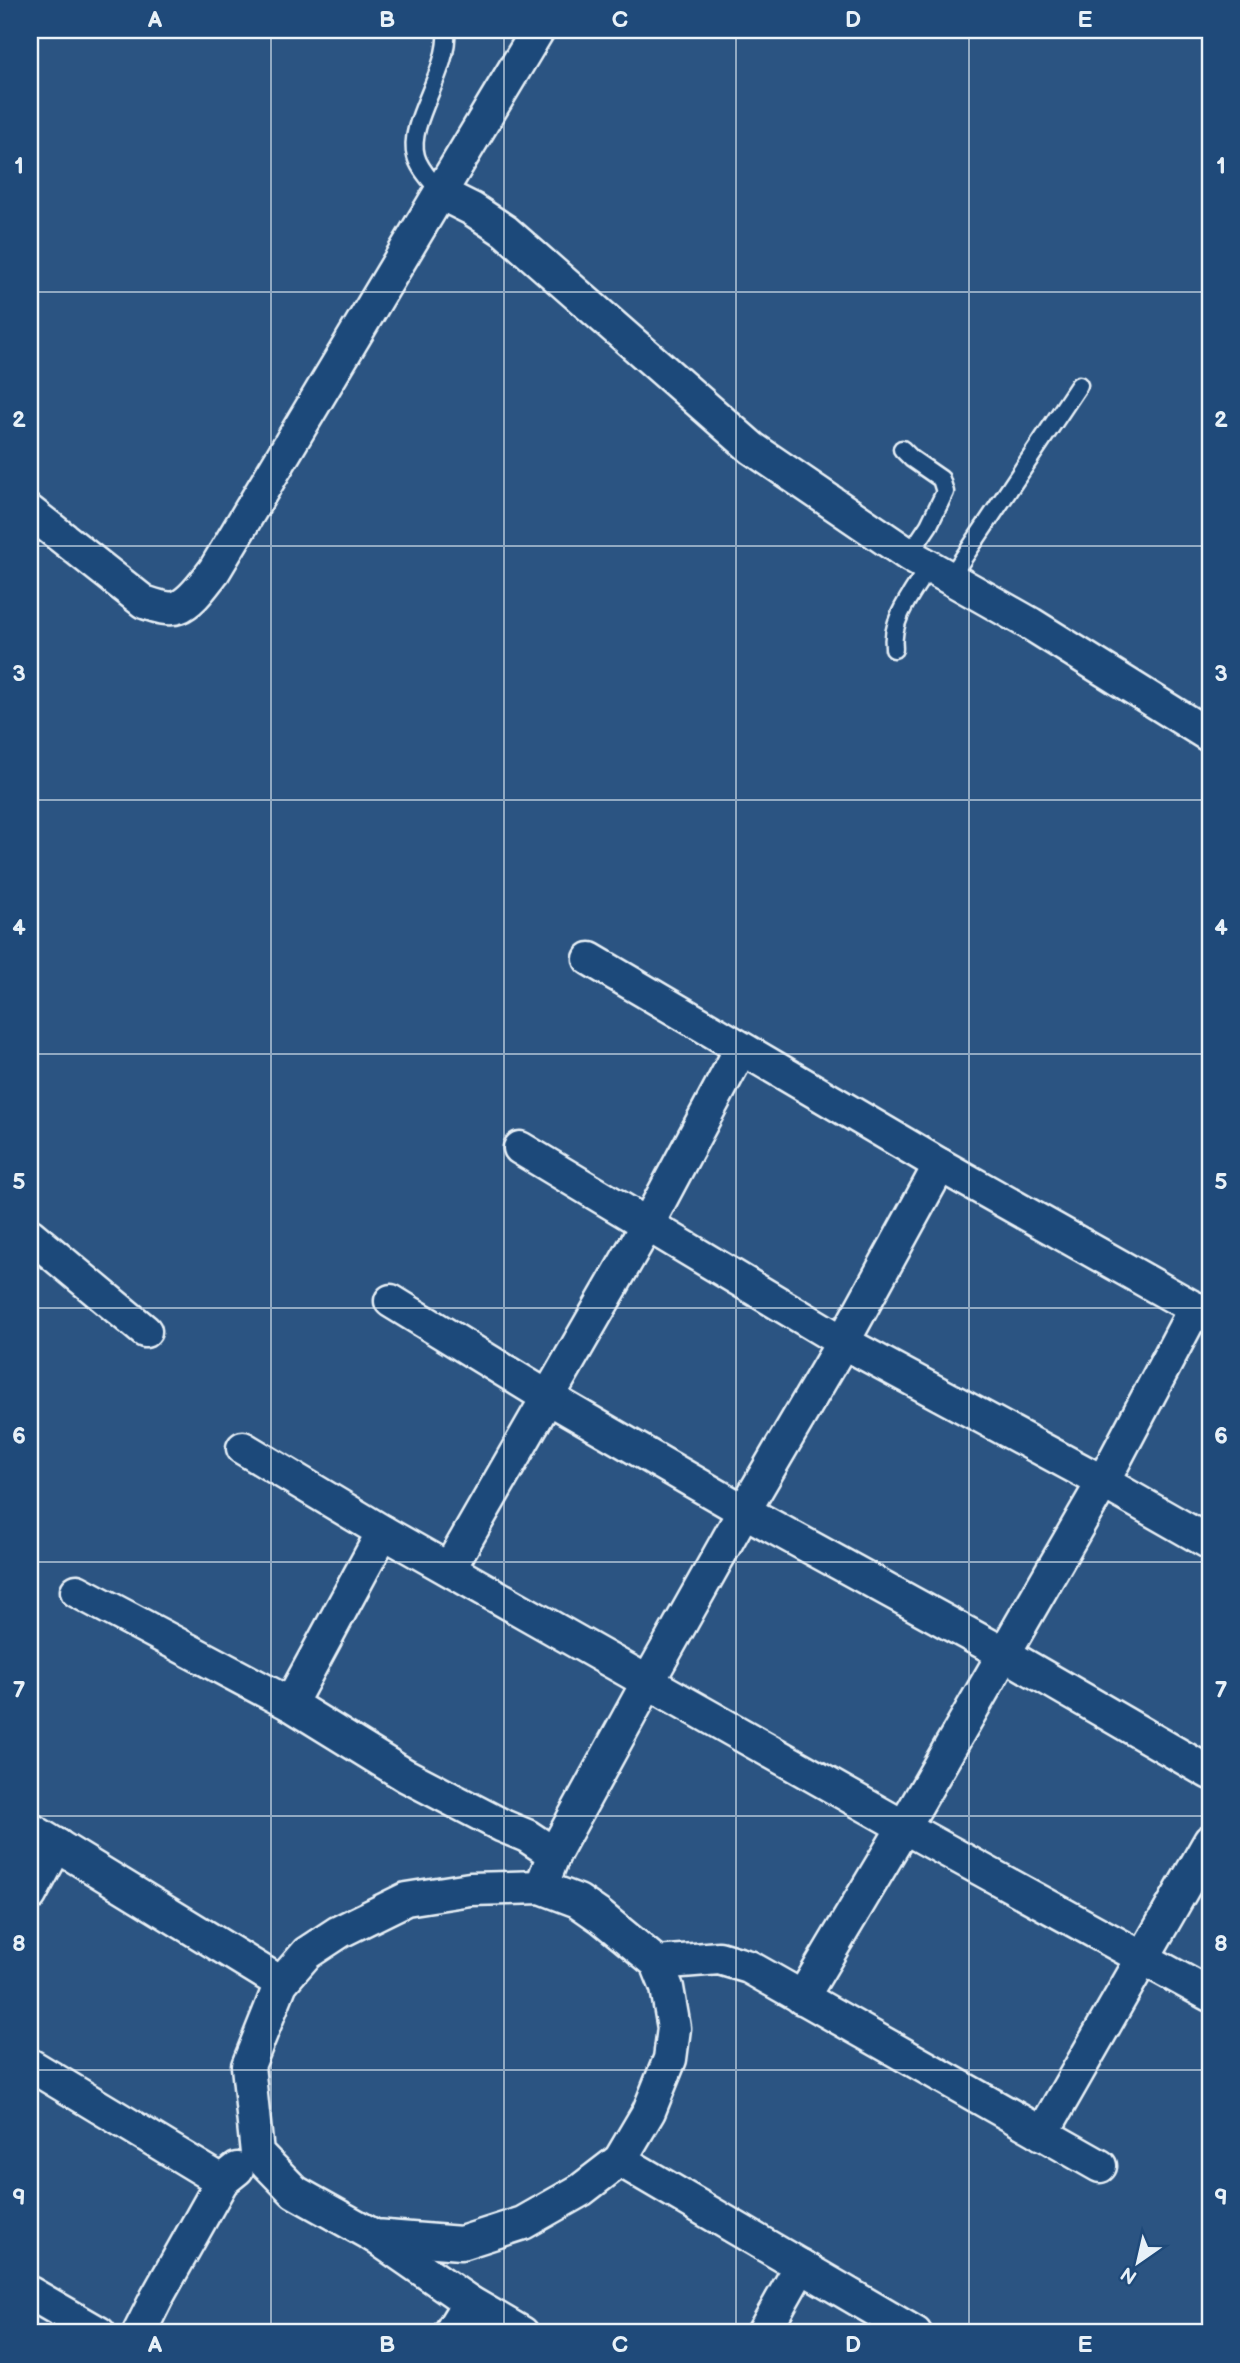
<svg xmlns="http://www.w3.org/2000/svg" width="1240" height="2363" viewBox="0 0 1240 2363" font-family="'Balsamiq Sans',sans-serif">
<style>
.lines{fill:none;stroke-linecap:round;stroke-linejoin:round}
.service-casing{stroke:#e8f1f8;stroke-width:21}
.minor-casing{stroke:#e8f1f8;stroke-width:37}
.service{stroke:#1f4a7a;stroke-width:16}
.minor{stroke:#1f4a7a;stroke-width:32}
.grid{fill:none;stroke:#e8f1f8;stroke-width:2;stroke-opacity:0.55}
.neatline{fill:none;stroke:#e8f1f8;stroke-width:2.5}
.grid-label{font-size:23px;text-anchor:middle;font-weight:bold;fill:#e8f1f8}
</style>
<rect width="100%" height="100%" fill="#2b5482"/>
<filter id="ink" filterUnits="userSpaceOnUse"><feTurbulence type="fractalNoise" baseFrequency=".0143" numOctaves="2"/><feDisplacementMap in="SourceGraphic" scale="14" xChannelSelector="R" yChannelSelector="G"/><feConvolveMatrix kernelMatrix="1 2 1 2 8 2 1 2 1" color-interpolation-filters="sRGB"/></filter>
<g filter="url(#ink)">
<g class="lines">
<defs>
<g id="service">
<path d="M 440,193 C 433,182 419,169 416,156 C 406,123 450,71 446,30"/>
<path d="M 902,449 L 912,459 L 941,479 L 945,492 L 929,525 L 909,555"/>
<path d="M 950,578 L 1079,385"/>
<path d="M 894,649 C 890,618 914,591 929,566"/>
</g>
<g id="minor">
<path d="M 440,193 L 538,30"/>
<path d="M 30,512 L 144,602 C 153,605 168,611 178,607 C 192,602 205,582 214,571 L 440,193 L 472,209 L 505,231 L 752,448 L 909,555 L 1031,624 L 1210,736"/>
<path d="M 590,959 L 940,1165 L 1210,1317"/>
<path d="M 520,1148 L 843,1342 L 1103,1482 L 1210,1543"/>
<path d="M 30,1235 L 145,1331"/>
<path d="M 391,1301 L 549,1398 L 744,1511 L 1003,1653 L 1210,1773"/>
<path d="M 243,1448 L 383,1532 L 904,1827 L 1210,1995"/>
<path d="M 449,1569 L 647,1225 L 741,1049"/>
<path d="M 77,1591 L 290,1704 L 405,1775 L 503,1826 L 527,1836 L 554,1854"/>
<path d="M 290,1704 L 383,1532"/>
<path d="M 30,1829 L 281,1983"/>
<path d="M 541,1887 L 578,1901 L 601,1917 L 657,1963 L 667,1988 L 674,2028 L 670,2059 L 649,2111 L 620,2160 L 581,2190 L 523,2223 L 461,2243 L 374,2236 L 295,2192 L 257,2153 L 248,2066 L 281,1983 L 307,1953 L 339,1932 L 406,1899 L 470,1889 Z"/>
<path d="M 541,1887 L 554,1854 L 648,1682 L 744,1511 L 843,1342 L 940,1165"/>
<path d="M 30,1895 L 57,1845"/>
<path d="M 657,1963 L 719,1958 L 749,1967 L 1100,2166"/>
<path d="M 802,1998 L 904,1827 L 1103,1482 L 1195,1308"/>
<path d="M 30,2065 L 222,2181"/>
<path d="M 1042,2134 L 1210,1841"/>
<path d="M 620,2160 L 915,2333"/>
<path d="M 374,2236 L 469,2302 L 522,2333"/>
<path d="M 30,2293 L 99,2333"/>
<path d="M 139,2333 L 157,2297 L 222,2181 L 237,2169"/>
<path d="M 450,2333 L 469,2302"/>
<path d="M 763,2333 L 801,2266"/>
</g>
</defs>
<use href="#service" class="service-casing"/>
<use href="#minor" class="minor-casing"/>
<use href="#service" class="service"/>
<use href="#minor" class="minor"/>
</g>
</g>
<path class="grid" d="M 271,30 L 271,2333M 504,30 L 504,2333M 736,30 L 736,2333M 969,30 L 969,2333M 30,292 L 1210,292M 30,546 L 1210,546M 30,800 L 1210,800M 30,1054 L 1210,1054M 30,1308 L 1210,1308M 30,1562 L 1210,1562M 30,1816 L 1210,1816M 30,2070 L 1210,2070"/>
<rect width="1240" height="2363" fill="none" stroke="#1f4a7a" stroke-width="77"/>
<g transform="translate(1138 2262) rotate(214)" stroke="#1f4a7a" stroke-width="5" paint-order="stroke">
<path d="M0-5L12 26L0 18L-12 26Z" fill="#e8f1f8"/>
<text y="-10" font-size="19" font-weight="bold" text-anchor="middle" fill="#e8f1f8">N</text>
</g>
<rect x="38" y="38" width="1164" height="2286" class="neatline"/>
<g class="grid-label">
<text x="155" y="27">A</text>
<text x="387" y="27">B</text>
<text x="620" y="27">C</text>
<text x="853" y="27">D</text>
<text x="1085" y="27">E</text>
<text x="19" y="173">1</text>
<text x="1221" y="173">1</text>
<text x="19" y="427">2</text>
<text x="1221" y="427">2</text>
<text x="19" y="681">3</text>
<text x="1221" y="681">3</text>
<text x="19" y="935">4</text>
<text x="1221" y="935">4</text>
<text x="19" y="1189">5</text>
<text x="1221" y="1189">5</text>
<text x="19" y="1443">6</text>
<text x="1221" y="1443">6</text>
<text x="19" y="1697">7</text>
<text x="1221" y="1697">7</text>
<text x="19" y="1951">8</text>
<text x="1221" y="1951">8</text>
<text x="19" y="2205">9</text>
<text x="1221" y="2205">9</text>
<text x="155" y="2352">A</text>
<text x="387" y="2352">B</text>
<text x="620" y="2352">C</text>
<text x="853" y="2352">D</text>
<text x="1085" y="2352">E</text>
</g>
</svg>
